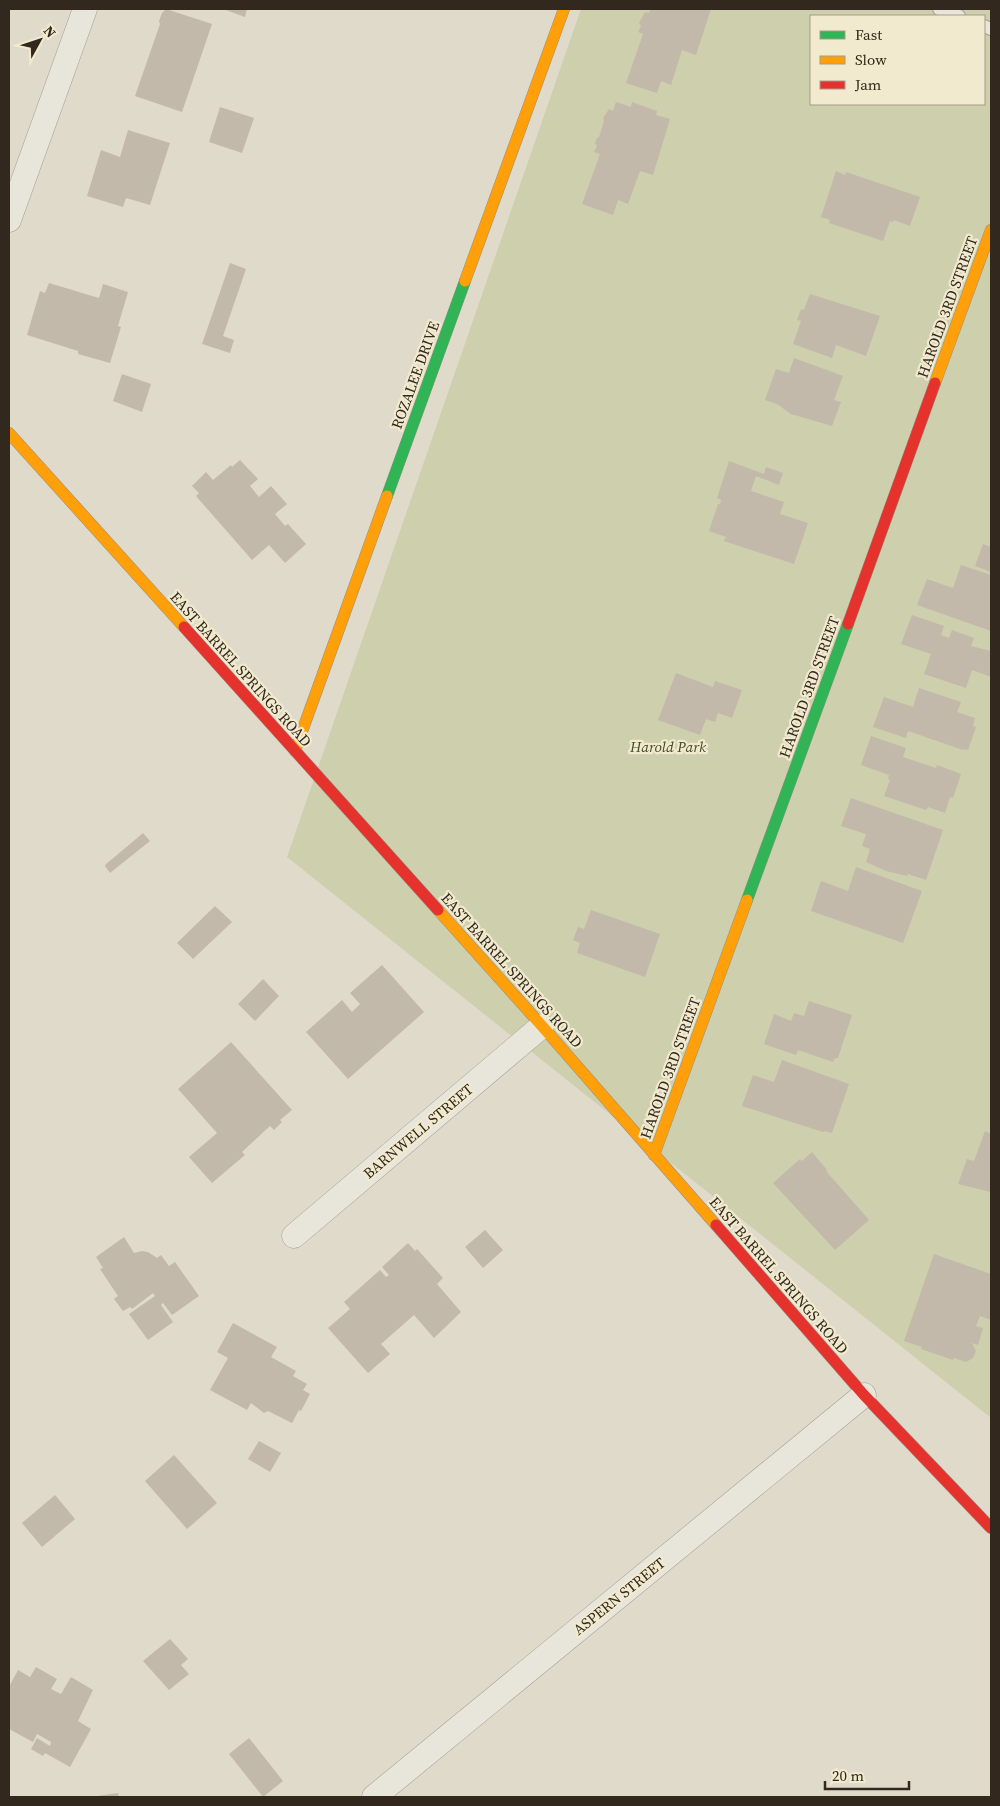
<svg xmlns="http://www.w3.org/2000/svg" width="1000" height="1806" viewBox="0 0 1000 1806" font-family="'Source Serif 4',serif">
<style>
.green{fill:#cdcfad;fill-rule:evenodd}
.building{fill:#c3b9ab}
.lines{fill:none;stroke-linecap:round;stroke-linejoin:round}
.lane-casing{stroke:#a59f94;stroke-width:14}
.street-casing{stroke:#a59f94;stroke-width:25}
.fast-casing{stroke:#958f83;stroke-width:12}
.slow-casing{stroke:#958f83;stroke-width:12}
.jam-casing{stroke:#958f83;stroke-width:12}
.lane{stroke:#e8e5db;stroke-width:12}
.street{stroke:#e8e5db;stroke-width:24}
.fast{stroke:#30b455;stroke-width:11}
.slow{stroke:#ff9f0a;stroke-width:11}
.jam{stroke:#e5322d;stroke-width:11}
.labels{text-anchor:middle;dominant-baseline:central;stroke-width:4.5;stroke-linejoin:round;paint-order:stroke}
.street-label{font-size:15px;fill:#32281d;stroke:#f2eacf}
.park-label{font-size:15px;font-style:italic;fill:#414d25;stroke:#f2eacf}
</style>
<rect width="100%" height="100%" fill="#e0daca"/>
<path class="green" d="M 581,9 L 991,9 L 991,1418 L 287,857 ZM 811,16 L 984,16 L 984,104 L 811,104 Z"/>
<g class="building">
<path d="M 166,9 L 212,24 L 182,112 L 135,96 L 160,24 L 159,21 L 162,13 Z"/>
<path d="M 223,9 L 247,9 L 245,17 Z"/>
<path d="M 650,9 L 711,9 L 696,55 L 682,50 L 671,85 L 661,81 L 657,93 L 626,83 L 643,34 L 638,32 L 641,26 L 639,23 L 645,12 L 649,13 Z"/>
<path d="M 616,102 L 631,107 L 632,102 L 657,111 L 656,115 L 670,119 L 653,175 L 640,171 L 628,204 L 618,200 L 613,215 L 582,204 L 600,154 L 594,152 L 597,146 L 595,143 L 597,138 L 599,137 L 604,121 L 603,118 L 609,109 L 613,111 Z"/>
<path d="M 220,107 L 254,118 L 242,153 L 209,142 Z"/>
<path d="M 128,130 L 170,143 L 150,205 L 126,198 L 123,207 L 87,196 L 101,150 L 120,157 Z"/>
<path d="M 836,171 L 845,175 L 846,172 L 920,197 L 910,226 L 894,220 L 893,222 L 890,221 L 883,241 L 829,223 L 830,220 L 821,217 Z"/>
<path d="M 230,263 L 246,269 L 223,336 L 234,340 L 230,353 L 202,344 Z"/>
<path d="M 49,283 L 99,298 L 103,284 L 128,292 L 118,326 L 121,327 L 110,363 L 78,354 L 78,351 L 27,335 L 40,291 L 45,293 Z"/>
<path d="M 810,294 L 880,316 L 866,356 L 836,345 L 832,358 L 793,344 L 801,321 L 797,320 L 801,309 L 804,310 Z"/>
<path d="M 794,358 L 843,376 L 834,400 L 841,402 L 832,426 L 791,414 L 777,404 L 765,400 L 776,369 L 789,373 Z"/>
<path d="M 122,374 L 151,384 L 142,412 L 113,401 Z"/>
<path d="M 240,460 L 258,479 L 250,486 L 259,497 L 271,486 L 287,504 L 275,514 L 285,526 L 288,524 L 306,544 L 285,563 L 269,545 L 252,560 L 196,496 L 199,493 L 192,486 L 206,472 L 213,480 L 231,465 L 232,467 Z"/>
<path d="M 729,461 L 764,474 L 766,467 L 783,473 L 779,485 L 756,476 L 751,491 L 784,502 L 780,514 L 808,523 L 794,564 L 724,541 L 726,537 L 709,531 L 718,504 L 720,504 L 721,500 L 717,498 Z"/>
<path d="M 983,544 L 991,547 L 991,572 L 975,566 Z"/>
<path d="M 961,565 L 991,575 L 991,631 L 917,605 L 927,579 L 953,588 Z"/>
<path d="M 912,615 L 944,626 L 941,635 L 949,638 L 952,630 L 974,638 L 971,646 L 991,651 L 991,677 L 972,670 L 966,688 L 924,674 L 931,654 L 901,644 Z"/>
<path d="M 676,673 L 713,687 L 715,681 L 742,690 L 732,718 L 718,713 L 715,722 L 706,719 L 700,735 L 658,720 Z"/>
<path d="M 919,688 L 961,702 L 957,712 L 975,718 L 973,726 L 976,727 L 968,750 L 963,749 L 963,750 L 908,731 L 906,738 L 873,727 L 884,697 L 913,707 Z"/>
<path d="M 871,736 L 906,748 L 903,757 L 936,768 L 937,765 L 961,774 L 953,798 L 950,797 L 945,813 L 928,807 L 926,810 L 884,796 L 890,780 L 888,779 L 889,775 L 861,765 Z"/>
<path d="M 851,798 L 943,830 L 926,880 L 908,874 L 907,876 L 886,871 L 866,862 L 870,849 L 862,846 L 866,834 L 841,826 Z"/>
<path d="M 143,833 L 150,841 L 110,873 L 105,866 L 105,865 Z"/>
<path d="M 856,867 L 922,891 L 903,943 L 811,911 L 821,881 L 848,891 Z"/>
<path d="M 215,906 L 232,922 L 193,959 L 177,943 Z"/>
<path d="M 591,910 L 660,934 L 645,977 L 577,953 L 580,943 L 573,940 L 578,927 L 584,929 Z"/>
<path d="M 382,965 L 424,1012 L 348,1079 L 306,1032 L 342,1000 L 352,1012 L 360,1004 L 350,993 Z"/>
<path d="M 263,979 L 279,996 L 255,1021 L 238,1004 Z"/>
<path d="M 809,1001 L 852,1015 L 838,1058 L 835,1058 L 833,1062 L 798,1050 L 796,1055 L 764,1044 L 774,1014 L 791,1021 L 794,1013 L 804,1016 Z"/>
<path d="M 231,1042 L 292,1110 L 280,1120 L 282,1122 L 274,1130 L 270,1126 L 242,1152 L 245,1155 L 212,1183 L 189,1157 L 217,1133 L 178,1089 Z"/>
<path d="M 782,1060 L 849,1084 L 832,1133 L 824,1131 L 823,1132 L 742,1106 L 753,1075 L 774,1082 Z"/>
<path d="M 985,1131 L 991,1134 L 991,1192 L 958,1184 L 967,1159 L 974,1161 Z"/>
<path d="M 812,1152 L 827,1170 L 826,1171 L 869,1220 L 835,1250 L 773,1183 L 800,1159 L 802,1161 Z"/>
<path d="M 485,1230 L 503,1250 L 483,1268 L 465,1247 Z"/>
<path d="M 124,1237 L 134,1253 L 142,1251 L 148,1252 L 157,1258 L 161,1255 L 169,1266 L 175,1262 L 199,1296 L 172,1315 L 163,1303 L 161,1305 L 173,1322 L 148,1340 L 129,1314 L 155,1296 L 153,1293 L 132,1309 L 130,1307 L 123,1311 L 114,1299 L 118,1296 L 100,1269 L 103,1268 L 96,1257 Z"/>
<path d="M 408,1243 L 415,1251 L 417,1249 L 443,1278 L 437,1284 L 461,1312 L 434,1338 L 414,1315 L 381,1344 L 390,1354 L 368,1373 L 328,1328 L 350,1309 L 344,1302 L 380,1270 L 386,1277 L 389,1275 L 382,1267 Z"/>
<path d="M 934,1254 L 991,1274 L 991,1320 L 980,1316 L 976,1326 L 983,1328 L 978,1345 L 972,1343 L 976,1351 L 973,1358 L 966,1362 L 954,1358 L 953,1360 L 921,1349 L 922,1347 L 904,1341 Z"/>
<path d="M 233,1323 L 277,1347 L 271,1357 L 296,1371 L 293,1376 L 307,1384 L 303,1390 L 310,1394 L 301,1411 L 299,1410 L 292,1423 L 268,1411 L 264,1413 L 251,1403 L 247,1410 L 210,1390 L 228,1358 L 217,1352 Z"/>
<path d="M 259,1441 L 281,1453 L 270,1472 L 248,1459 Z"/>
<path d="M 174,1455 L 217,1503 L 187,1529 L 145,1481 Z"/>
<path d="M 55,1495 L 75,1519 L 42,1547 L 22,1523 Z"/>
<path d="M 170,1639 L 188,1659 L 181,1665 L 189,1674 L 169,1690 L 143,1661 Z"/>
<path d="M 36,1667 L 57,1679 L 51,1689 L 61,1694 L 71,1677 L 93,1690 L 78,1721 L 91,1729 L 70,1767 L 45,1753 L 43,1756 L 31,1749 L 37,1738 L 50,1746 L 51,1742 L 37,1734 L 33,1742 L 9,1729 L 9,1687 L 18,1670 L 30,1677 Z"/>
<path d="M 249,1738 L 283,1781 L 263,1797 L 229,1754 Z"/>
<path d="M 118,1793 L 119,1797 L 97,1797 L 97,1796 Z"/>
</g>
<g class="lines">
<defs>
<g id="lane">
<path d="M 939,9 L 959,16"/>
<path d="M 984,26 L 991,29"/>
</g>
<g id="street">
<path d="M 9,220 L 85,9"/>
<path d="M 294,1236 L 542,1026"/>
<path d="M 374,1797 L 864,1395"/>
</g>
<g id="fast">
<path d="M 387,496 L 465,281"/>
<path d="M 747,900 L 848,624"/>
</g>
<g id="slow">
<path d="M 465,281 L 564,9"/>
<path d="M 935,383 L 991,230"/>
<path d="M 9,433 L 184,627"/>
<path d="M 295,751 L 387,496"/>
<path d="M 438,910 L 542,1026 L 716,1225"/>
<path d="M 654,1155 L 747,900"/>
</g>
<g id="jam">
<path d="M 848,624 L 935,383"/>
<path d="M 184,627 L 438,910"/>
<path d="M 716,1225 L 864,1395 L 991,1528"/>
</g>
</defs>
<use href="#lane" class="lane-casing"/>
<use href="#street" class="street-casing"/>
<use href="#fast" class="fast-casing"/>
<use href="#slow" class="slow-casing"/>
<use href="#jam" class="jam-casing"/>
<use href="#lane" class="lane"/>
<use href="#street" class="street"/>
<use href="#fast" class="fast"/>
<use href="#slow" class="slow"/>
<use href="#jam" class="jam"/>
</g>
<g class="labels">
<g class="street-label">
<text transform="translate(947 307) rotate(-70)">HAROLD 3RD STREET</text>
<text transform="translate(415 375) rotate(-70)">ROZALEE DRIVE</text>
<text transform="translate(241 669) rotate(48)">EAST BARREL SPRINGS ROAD</text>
<text transform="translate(809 687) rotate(-70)">HAROLD 3RD STREET</text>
<text transform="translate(512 970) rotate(48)">EAST BARREL SPRINGS ROAD</text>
<text transform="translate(670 1068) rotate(-70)">HAROLD 3RD STREET</text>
<text transform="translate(418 1131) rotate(-40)">BARNWELL STREET</text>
<text transform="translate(779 1275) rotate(49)">EAST BARREL SPRINGS ROAD</text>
<text transform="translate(619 1596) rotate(-39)">ASPERN STREET</text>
</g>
<g class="park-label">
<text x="668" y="746">Harold Park</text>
</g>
</g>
<rect width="1000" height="1806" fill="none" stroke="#32281d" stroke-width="20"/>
<rect x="810" y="15" width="175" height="90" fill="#f2eacf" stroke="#a59c88"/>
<rect x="820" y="31" width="25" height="8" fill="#30b455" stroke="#a59c88"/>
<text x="855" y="40" font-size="15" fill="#32281d">Fast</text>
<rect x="820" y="56" width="25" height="8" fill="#ff9f0a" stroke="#a59c88"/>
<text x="855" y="65" font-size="15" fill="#32281d">Slow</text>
<rect x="820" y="81" width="25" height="8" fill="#e5322d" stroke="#a59c88"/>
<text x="855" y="90" font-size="15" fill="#32281d">Jam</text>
<g transform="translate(40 40) rotate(50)" stroke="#f2eacf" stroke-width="4" paint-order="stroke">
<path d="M0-4L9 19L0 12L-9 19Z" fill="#32281d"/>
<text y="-8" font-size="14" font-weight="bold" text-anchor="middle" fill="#32281d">N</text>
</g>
<path d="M825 1781v8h84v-8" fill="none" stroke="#32281d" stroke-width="2.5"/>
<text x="832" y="1781" font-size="15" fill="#32281d" stroke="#f2eacf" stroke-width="4" paint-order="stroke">20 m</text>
</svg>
